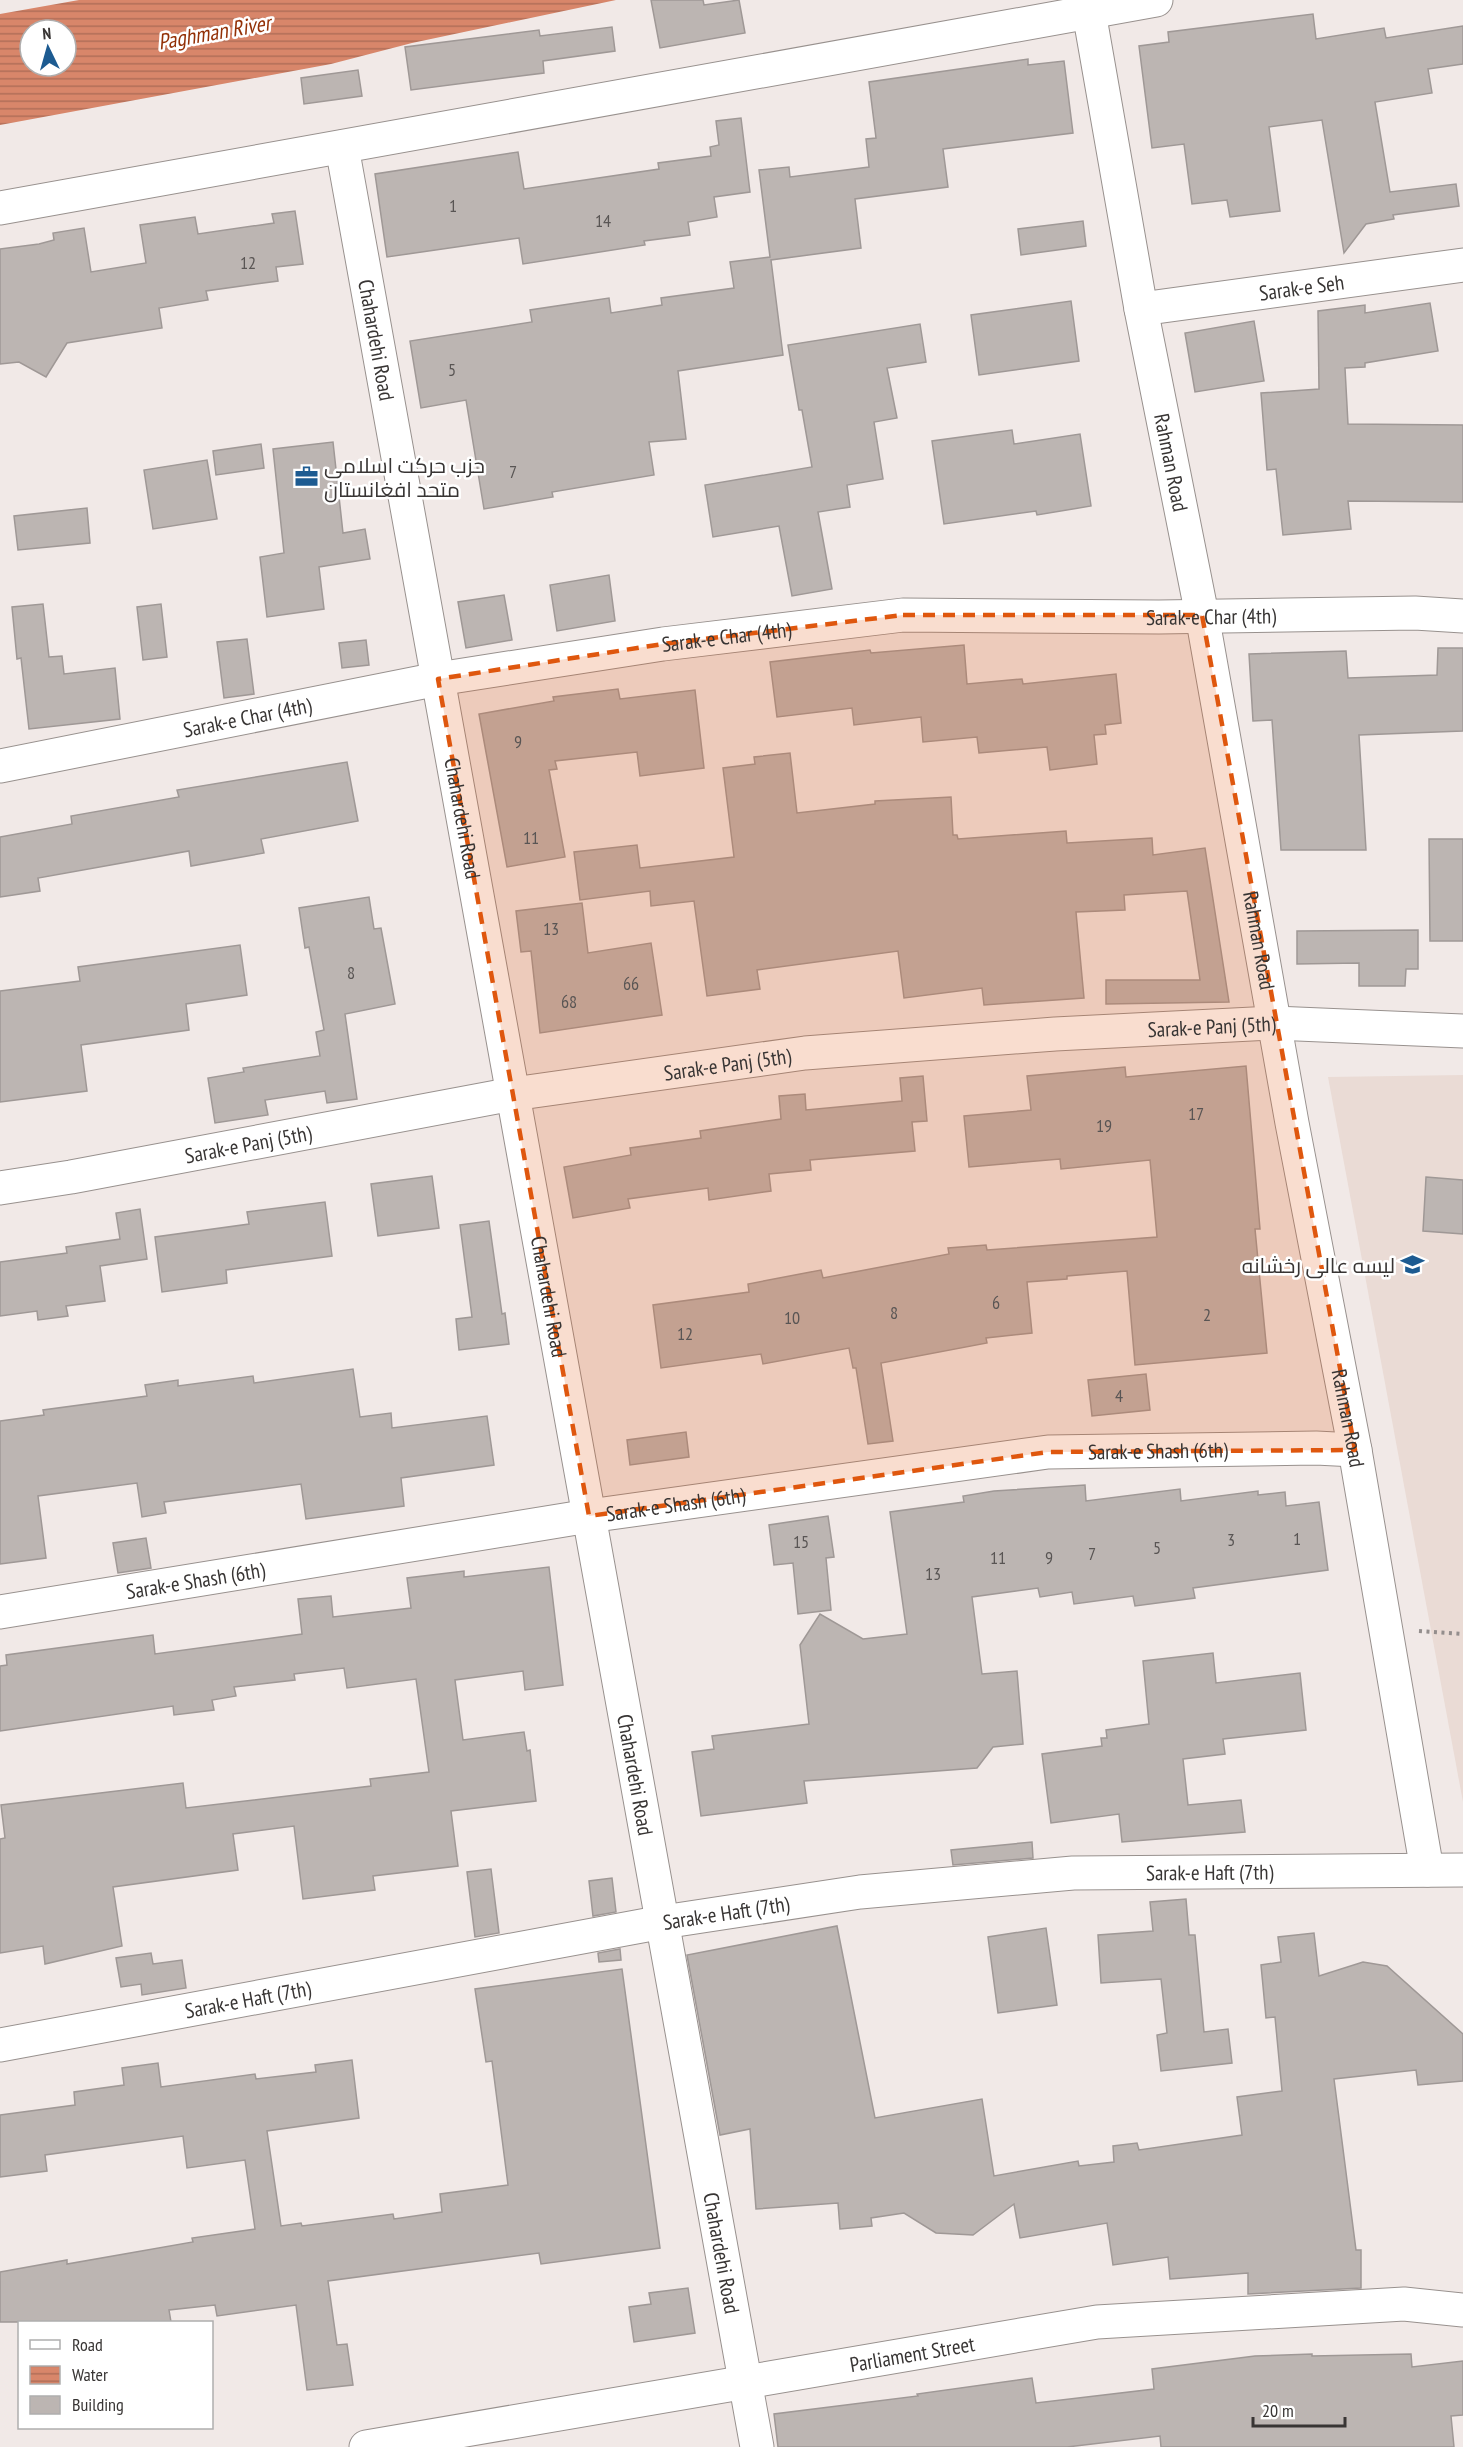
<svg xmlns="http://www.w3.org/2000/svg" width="1463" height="2447" viewBox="0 0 1463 2447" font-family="'PT Sans Narrow',Cairo,sans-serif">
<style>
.built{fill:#eadbd5}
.water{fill:url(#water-rules);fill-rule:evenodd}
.building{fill:#bcb5b2;stroke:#9f9896;stroke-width:1.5}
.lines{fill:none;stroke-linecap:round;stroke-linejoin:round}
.minor-casing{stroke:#98918e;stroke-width:35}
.path{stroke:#948e8d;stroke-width:4;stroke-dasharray:3 4.5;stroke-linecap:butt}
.minor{stroke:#fff;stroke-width:33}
.marked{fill:#df570e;fill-opacity:0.2;stroke:#df570e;stroke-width:4.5;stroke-dasharray:12 8;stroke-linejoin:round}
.labels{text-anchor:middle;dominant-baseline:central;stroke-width:5;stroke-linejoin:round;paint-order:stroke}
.number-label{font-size:18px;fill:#595554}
.street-label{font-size:21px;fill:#383534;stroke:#fff}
.poi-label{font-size:21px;fill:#383534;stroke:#fff;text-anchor:start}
.water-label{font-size:22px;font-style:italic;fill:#933107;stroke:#fff}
</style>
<defs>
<pattern id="water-rules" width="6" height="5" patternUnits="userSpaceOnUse" patternTransform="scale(1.5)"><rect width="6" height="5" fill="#d8866a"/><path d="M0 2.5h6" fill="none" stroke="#b06e58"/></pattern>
</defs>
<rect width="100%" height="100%" fill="#f1e9e7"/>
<path class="built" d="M 1463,1075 L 1463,1802 L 1328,1077 Z"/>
<path class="water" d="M 79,0 L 616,0 L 412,43 L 331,64 L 0,125 L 0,14 ZM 30,30 L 66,30 L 66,66 L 30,66 Z"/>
<g class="building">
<path d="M 651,0 L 703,0 L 704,5 L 739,0 L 745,33 L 660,48 Z"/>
<path d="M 1313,14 L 1316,39 L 1384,28 L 1386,38 L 1463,26 L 1463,64 L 1428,69 L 1432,93 L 1375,102 L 1390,192 L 1456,184 L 1459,206 L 1393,215 L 1394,219 L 1366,224 L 1344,253 L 1322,120 L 1269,127 L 1280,211 L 1230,217 L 1227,200 L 1192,204 L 1184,144 L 1152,148 L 1139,46 L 1169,42 L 1168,32 Z"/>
<path d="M 612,27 L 615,51 L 543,61 L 544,73 L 411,90 L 405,47 L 539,30 L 540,36 Z"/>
<path d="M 1028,59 L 1028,65 L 1064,61 L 1073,133 L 943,149 L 948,187 L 855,199 L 861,248 L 771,260 L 783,355 L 678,371 L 686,439 L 649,442 L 654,475 L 552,492 L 553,497 L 484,509 L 466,400 L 421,408 L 410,341 L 532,322 L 530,310 L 609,298 L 611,313 L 662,305 L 661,298 L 734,288 L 730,262 L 770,257 L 759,170 L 789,167 L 790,177 L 869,167 L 866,139 L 876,138 L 869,82 Z"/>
<path d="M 358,70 L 362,96 L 304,104 L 301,78 Z"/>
<path d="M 741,118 L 750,192 L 714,197 L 717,217 L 688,222 L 690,235 L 644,241 L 645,245 L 523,264 L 519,238 L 387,257 L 375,174 L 518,152 L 524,189 L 659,169 L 658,163 L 711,156 L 710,147 L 719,145 L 716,121 Z"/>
<path d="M 295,211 L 303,264 L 276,267 L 278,281 L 206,291 L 208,300 L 159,308 L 162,328 L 67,343 L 46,377 L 19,362 L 0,364 L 0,249 L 39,244 L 54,240 L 53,233 L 84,228 L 91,272 L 146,263 L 140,225 L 195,217 L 198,234 L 274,223 L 272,214 Z"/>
<path d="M 1083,221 L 1086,246 L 1021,255 L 1018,229 Z"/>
<path d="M 1071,301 L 1079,361 L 979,375 L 971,315 Z"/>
<path d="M 1430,303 L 1438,351 L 1365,363 L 1365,367 L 1345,368 L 1348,424 L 1463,425 L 1463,502 L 1348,501 L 1351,529 L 1283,535 L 1276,469 L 1267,470 L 1261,393 L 1319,389 L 1318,311 L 1365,305 L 1365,313 Z"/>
<path d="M 1254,321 L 1264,381 L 1195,392 L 1185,333 Z"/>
<path d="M 920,324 L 926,362 L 887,368 L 897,418 L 874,422 L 883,479 L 847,485 L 850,507 L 818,512 L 832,589 L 792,596 L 779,526 L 713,537 L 705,485 L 812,467 L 802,410 L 799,410 L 788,345 Z"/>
<path d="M 1012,430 L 1014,444 L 1080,434 L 1091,506 L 1037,515 L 1036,511 L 944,524 L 932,441 Z"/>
<path d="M 333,442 L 343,533 L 365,529 L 370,559 L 319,567 L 324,609 L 267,617 L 260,557 L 284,553 L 273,449 Z"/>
<path d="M 261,444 L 264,468 L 216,475 L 213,451 Z"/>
<path d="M 207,460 L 217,519 L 153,529 L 144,470 Z"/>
<path d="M 87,508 L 90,543 L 18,550 L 14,516 Z"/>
<path d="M 609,575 L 615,621 L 557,631 L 550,585 Z"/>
<path d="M 504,595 L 512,640 L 466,648 L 458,602 Z"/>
<path d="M 43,604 L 49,657 L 62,656 L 64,674 L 115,668 L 120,719 L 29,729 L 21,658 L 17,659 L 12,607 Z"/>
<path d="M 161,604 L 167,657 L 143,660 L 137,607 Z"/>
<path d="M 247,639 L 254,694 L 224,698 L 217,642 Z"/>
<path d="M 366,640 L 369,665 L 342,668 L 339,643 Z"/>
<path d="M 964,645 L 967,684 L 1022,679 L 1023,684 L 1116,674 L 1121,723 L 1105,725 L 1106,734 L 1094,735 L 1097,764 L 1050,770 L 1047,747 L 979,753 L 977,737 L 923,742 L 921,717 L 854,725 L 852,708 L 777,717 L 770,662 L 870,650 L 871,653 Z"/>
<path d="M 1438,648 L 1463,648 L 1463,731 L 1359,735 L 1366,850 L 1281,850 L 1272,720 L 1253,721 L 1249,654 L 1346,651 L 1348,678 L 1437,675 Z"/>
<path d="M 618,689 L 620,699 L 695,690 L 704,768 L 640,776 L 637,752 L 555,761 L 557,769 L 549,770 L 565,857 L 507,867 L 479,714 L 554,701 L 553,697 Z"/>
<path d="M 790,753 L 797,813 L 875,804 L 875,801 L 951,797 L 953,835 L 957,835 L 958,839 L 1066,831 L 1067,843 L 1152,838 L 1153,855 L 1205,848 L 1229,1002 L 1106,1004 L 1106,980 L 1200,980 L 1187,891 L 1124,895 L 1125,910 L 1076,912 L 1084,998 L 984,1005 L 982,988 L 904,998 L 898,951 L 757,970 L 760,989 L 707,996 L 694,901 L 651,906 L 650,891 L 580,900 L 574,852 L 637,845 L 640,868 L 734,857 L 723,768 L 755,764 L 754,757 Z"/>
<path d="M 347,762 L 358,821 L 261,839 L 264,853 L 191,866 L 189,851 L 38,878 L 40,891 L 0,897 L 0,837 L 72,824 L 71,816 L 179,797 L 177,790 Z"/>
<path d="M 1429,839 L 1463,839 L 1463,941 L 1430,941 Z"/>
<path d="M 369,897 L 374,929 L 381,928 L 395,1004 L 345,1014 L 357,1099 L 327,1103 L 325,1091 L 265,1100 L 268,1115 L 215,1123 L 208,1078 L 244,1072 L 243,1068 L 320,1056 L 316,1032 L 324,1030 L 309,947 L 305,948 L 299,908 Z"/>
<path d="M 582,903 L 588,953 L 651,943 L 662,1015 L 540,1033 L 531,951 L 521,952 L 516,911 Z"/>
<path d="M 1418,930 L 1418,969 L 1406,969 L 1405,986 L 1359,986 L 1359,963 L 1297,964 L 1297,931 Z"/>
<path d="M 240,945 L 247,995 L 186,1004 L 189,1030 L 81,1045 L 87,1091 L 0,1102 L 0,991 L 80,981 L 78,967 Z"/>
<path d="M 1246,1066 L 1260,1229 L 1255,1229 L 1267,1353 L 1135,1365 L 1127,1271 L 1067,1276 L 1067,1279 L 1027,1282 L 1032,1333 L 986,1338 L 987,1343 L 881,1363 L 893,1441 L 868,1444 L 856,1368 L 853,1368 L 849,1348 L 763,1364 L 761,1354 L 661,1368 L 653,1305 L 749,1292 L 748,1284 L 821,1270 L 823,1278 L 949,1254 L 948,1248 L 986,1245 L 987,1250 L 1157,1237 L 1150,1160 L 1061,1169 L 1060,1159 L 969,1167 L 964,1116 L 1031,1110 L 1027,1076 L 1125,1067 L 1126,1077 Z"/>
<path d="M 923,1076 L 927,1121 L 912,1122 L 915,1151 L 810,1160 L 811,1170 L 769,1174 L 771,1191 L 709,1200 L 708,1188 L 628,1199 L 630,1208 L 573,1218 L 564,1167 L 631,1155 L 630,1148 L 701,1138 L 700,1131 L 781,1119 L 779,1096 L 805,1094 L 806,1110 L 902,1101 L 900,1078 Z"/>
<path d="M 432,1176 L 439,1228 L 378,1236 L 371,1184 Z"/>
<path d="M 1426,1177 L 1463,1180 L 1463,1234 L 1423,1231 Z"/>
<path d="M 325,1202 L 332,1256 L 226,1270 L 227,1283 L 162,1292 L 155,1237 L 249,1224 L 247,1212 Z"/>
<path d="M 140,1209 L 147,1259 L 100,1266 L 105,1301 L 66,1306 L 68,1316 L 38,1320 L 37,1311 L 0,1316 L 0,1262 L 67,1253 L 66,1247 L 120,1239 L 116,1213 Z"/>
<path d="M 489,1221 L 502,1314 L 505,1313 L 509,1344 L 459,1350 L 456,1319 L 472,1317 L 460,1225 Z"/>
<path d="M 353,1369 L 360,1417 L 391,1413 L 392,1428 L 487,1416 L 494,1465 L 401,1478 L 404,1506 L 306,1519 L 301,1484 L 164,1502 L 166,1513 L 142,1517 L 137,1483 L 38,1496 L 46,1558 L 0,1564 L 0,1421 L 44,1415 L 43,1410 L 147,1396 L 145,1385 L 178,1380 L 178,1386 L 253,1376 L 254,1383 Z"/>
<path d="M 1146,1374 L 1150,1410 L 1092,1416 L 1088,1380 Z"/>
<path d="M 686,1432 L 689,1457 L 630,1465 L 627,1440 Z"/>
<path d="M 1085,1485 L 1086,1501 L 1180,1489 L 1181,1501 L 1258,1491 L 1258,1495 L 1285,1492 L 1286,1506 L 1319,1502 L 1328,1570 L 1193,1588 L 1195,1598 L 1135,1606 L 1133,1596 L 1074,1604 L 1072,1592 L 1040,1597 L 1038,1588 L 972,1597 L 982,1674 L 1017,1671 L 1023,1744 L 993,1747 L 977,1768 L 804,1781 L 807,1803 L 701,1816 L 692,1752 L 714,1749 L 712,1736 L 809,1724 L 800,1645 L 820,1614 L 863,1639 L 907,1634 L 890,1512 L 964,1502 L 963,1496 L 994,1491 Z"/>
<path d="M 828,1516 L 834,1557 L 826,1558 L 831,1610 L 798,1614 L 793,1563 L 774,1565 L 769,1525 Z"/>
<path d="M 146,1538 L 151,1568 L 118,1573 L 113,1543 Z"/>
<path d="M 549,1567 L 563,1685 L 525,1690 L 523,1671 L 455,1680 L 463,1740 L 524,1732 L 527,1751 L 530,1750 L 536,1801 L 451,1811 L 458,1866 L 373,1876 L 375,1890 L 303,1899 L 294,1826 L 233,1834 L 238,1870 L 113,1887 L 122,1946 L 45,1964 L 43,1946 L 0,1953 L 0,1839 L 5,1838 L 1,1805 L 183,1783 L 186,1808 L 371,1786 L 370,1779 L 429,1772 L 416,1679 L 347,1688 L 344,1668 L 294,1674 L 295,1680 L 234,1687 L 236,1696 L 212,1700 L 214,1710 L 174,1715 L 173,1706 L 0,1731 L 0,1666 L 7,1665 L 6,1655 L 153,1635 L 155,1654 L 302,1634 L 298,1599 L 331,1596 L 333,1617 L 411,1608 L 407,1578 L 464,1571 L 464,1577 Z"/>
<path d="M 1213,1653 L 1216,1683 L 1300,1673 L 1306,1730 L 1223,1739 L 1225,1754 L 1183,1759 L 1188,1805 L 1241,1800 L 1245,1832 L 1122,1842 L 1119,1814 L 1051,1823 L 1042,1754 L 1102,1746 L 1101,1738 L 1107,1738 L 1106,1730 L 1149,1724 L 1143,1661 Z"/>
<path d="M 1032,1842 L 1033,1858 L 953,1865 L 951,1850 Z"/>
<path d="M 491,1869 L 499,1933 L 475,1937 L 467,1872 Z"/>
<path d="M 612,1878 L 616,1912 L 593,1916 L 589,1881 Z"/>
<path d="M 1186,1899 L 1189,1935 L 1195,1935 L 1204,2032 L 1228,2029 L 1232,2063 L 1161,2071 L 1157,2035 L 1167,2033 L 1161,1979 L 1101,1983 L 1098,1935 L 1153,1931 L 1150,1902 Z"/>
<path d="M 837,1926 L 875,2118 L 982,2099 L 994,2176 L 1078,2161 L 1079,2166 L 1114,2162 L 1113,2146 L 1137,2143 L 1139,2150 L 1242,2135 L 1237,2097 L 1282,2091 L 1275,2017 L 1266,2018 L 1261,1965 L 1281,1962 L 1278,1937 L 1314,1933 L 1319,1976 L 1363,1962 L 1387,1966 L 1463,2034 L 1463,2081 L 1418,2085 L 1416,2070 L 1334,2079 L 1356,2250 L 1361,2250 L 1361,2288 L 1248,2294 L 1248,2273 L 1170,2279 L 1168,2257 L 1113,2265 L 1107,2223 L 1020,2238 L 1014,2204 L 973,2235 L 936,2233 L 904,2213 L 871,2218 L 872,2226 L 840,2229 L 838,2203 L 756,2209 L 750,2129 L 720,2135 L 687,1955 Z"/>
<path d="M 1046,1928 L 1057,2005 L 998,2013 L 988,1937 Z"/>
<path d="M 620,1949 L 621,1960 L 599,1962 L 598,1953 Z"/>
<path d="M 151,1953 L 153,1964 L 182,1960 L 186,1988 L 142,1995 L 141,1984 L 121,1987 L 116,1958 Z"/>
<path d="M 622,1969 L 660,2248 L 541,2264 L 539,2253 L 328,2281 L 337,2345 L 347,2344 L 353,2385 L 307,2390 L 296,2305 L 217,2316 L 215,2305 L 169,2310 L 171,2322 L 0,2322 L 0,2272 L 67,2260 L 67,2264 L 193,2242 L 192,2238 L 255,2229 L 245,2160 L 187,2168 L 183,2136 L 45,2155 L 47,2171 L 0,2177 L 0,2115 L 75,2105 L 74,2092 L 124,2085 L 122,2068 L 158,2063 L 161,2087 L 255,2074 L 256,2079 L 316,2072 L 315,2065 L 352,2060 L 359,2118 L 267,2131 L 281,2226 L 301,2223 L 302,2226 L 393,2214 L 394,2219 L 442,2212 L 440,2194 L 508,2185 L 492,2061 L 486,2062 L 475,1989 Z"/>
<path d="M 688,2288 L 695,2333 L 634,2342 L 629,2307 L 651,2304 L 649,2293 Z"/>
<path d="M 1312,2354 L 1312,2356 L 1411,2354 L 1412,2367 L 1463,2361 L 1463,2415 L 1451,2416 L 1454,2447 L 1161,2447 L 1160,2436 L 1067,2447 L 778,2447 L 774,2414 L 918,2396 L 917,2394 L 1032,2378 L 1036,2403 L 1154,2389 L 1152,2369 L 1255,2356 Z"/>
</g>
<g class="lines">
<defs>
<g id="minor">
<path id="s1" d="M 1089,12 L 1141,309 L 1202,615 L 1292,1123 L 1355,1450 L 1427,1870"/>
<path id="s2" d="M 342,147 L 757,2447"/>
<path d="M 0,208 L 1156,0"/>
<path id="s3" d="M 1141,309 L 1463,265"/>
<path id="s4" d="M 0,766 L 438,679 L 663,644 L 903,615 L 1159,617 L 1415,613 L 1463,616"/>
<path id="s5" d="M 0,1188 L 71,1177 L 513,1094 L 805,1053 L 1055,1034 L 1274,1023 L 1463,1031"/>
<path id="s6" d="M 0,1612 L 589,1516 L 1048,1452 L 1316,1448 L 1355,1450"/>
<path id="s7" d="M 0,2045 L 663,1922 L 860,1892 L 1073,1873 L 1463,1870"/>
<path id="s8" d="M 366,2447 L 1097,2322 L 1404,2304 L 1463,2310"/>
</g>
</defs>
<use href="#minor" class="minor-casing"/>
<path class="path" d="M 1419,1631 L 1463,1634"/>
<use href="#minor" class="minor"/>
</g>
<path class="marked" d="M 903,615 L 1202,615 L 1355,1450 L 1048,1452 L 589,1516 L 438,679 L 663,644 Z"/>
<defs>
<symbol id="office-bare" viewBox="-9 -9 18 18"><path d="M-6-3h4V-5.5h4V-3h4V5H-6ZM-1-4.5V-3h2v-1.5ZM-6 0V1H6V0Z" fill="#1d5b91" stroke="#fff" stroke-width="2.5" paint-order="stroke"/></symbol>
<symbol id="school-bare" viewBox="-9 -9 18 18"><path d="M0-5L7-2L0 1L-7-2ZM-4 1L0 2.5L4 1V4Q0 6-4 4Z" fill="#1d5b91" stroke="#fff" stroke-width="2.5" paint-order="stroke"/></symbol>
</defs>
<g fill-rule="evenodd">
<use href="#office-bare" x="290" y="460" width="33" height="33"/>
<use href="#school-bare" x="1396" y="1248" width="33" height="33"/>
</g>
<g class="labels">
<g class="number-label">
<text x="453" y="205">1</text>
<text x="603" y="220">14</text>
<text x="248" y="262">12</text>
<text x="452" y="369">5</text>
<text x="513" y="471">7</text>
<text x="518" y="741">9</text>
<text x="531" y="837">11</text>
<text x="551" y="928">13</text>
<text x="351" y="972">8</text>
<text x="631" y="983">66</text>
<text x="569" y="1001">68</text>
<text x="1196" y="1113">17</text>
<text x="1104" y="1125">19</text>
<text x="996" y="1302">6</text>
<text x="894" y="1312">8</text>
<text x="1207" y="1314">2</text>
<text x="792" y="1317">10</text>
<text x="685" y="1333">12</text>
<text x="1119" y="1395">4</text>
<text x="1297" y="1538">1</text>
<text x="1231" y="1539">3</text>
<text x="801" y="1541">15</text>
<text x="1157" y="1547">5</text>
<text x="1092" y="1553">7</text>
<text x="998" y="1557">11</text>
<text x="1049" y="1557">9</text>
<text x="933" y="1573">13</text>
</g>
<g class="street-label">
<text stroke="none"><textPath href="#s3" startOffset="162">Sarak-e Seh</textPath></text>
<text stroke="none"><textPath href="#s2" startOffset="196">Chahardehi Road</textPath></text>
<text stroke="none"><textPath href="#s1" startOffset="458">Rahman Road</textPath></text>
<text stroke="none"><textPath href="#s4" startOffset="1224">Sarak-e Char (4th)</textPath></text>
<text stroke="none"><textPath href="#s4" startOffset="738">Sarak-e Char (4th)</textPath></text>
<text stroke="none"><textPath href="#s4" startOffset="252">Sarak-e Char (4th)</textPath></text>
<text stroke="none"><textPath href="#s2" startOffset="682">Chahardehi Road</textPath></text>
<text stroke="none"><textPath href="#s1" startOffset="944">Rahman Road</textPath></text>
<text stroke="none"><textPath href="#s5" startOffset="1224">Sarak-e Panj (5th)</textPath></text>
<text stroke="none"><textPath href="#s5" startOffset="738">Sarak-e Panj (5th)</textPath></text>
<text stroke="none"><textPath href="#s5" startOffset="252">Sarak-e Panj (5th)</textPath></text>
<text stroke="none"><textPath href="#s2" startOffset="1168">Chahardehi Road</textPath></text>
<text stroke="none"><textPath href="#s1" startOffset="1430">Rahman Road</textPath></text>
<text stroke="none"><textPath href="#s6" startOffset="1170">Sarak-e Shash (6th)</textPath></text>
<text stroke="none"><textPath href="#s6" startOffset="684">Sarak-e Shash (6th)</textPath></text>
<text stroke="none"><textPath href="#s6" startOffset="198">Sarak-e Shash (6th)</textPath></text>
<text stroke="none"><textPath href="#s2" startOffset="1654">Chahardehi Road</textPath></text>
<text stroke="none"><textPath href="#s7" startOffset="1224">Sarak-e Haft (7th)</textPath></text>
<text stroke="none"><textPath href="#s7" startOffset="738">Sarak-e Haft (7th)</textPath></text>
<text stroke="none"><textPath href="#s7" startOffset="252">Sarak-e Haft (7th)</textPath></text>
<text stroke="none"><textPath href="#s2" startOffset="2140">Chahardehi Road</textPath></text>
<text stroke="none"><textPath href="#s8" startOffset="554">Parliament Street</textPath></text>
</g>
<g class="poi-label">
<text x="324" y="465">حزب حرکت اسلامی<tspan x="324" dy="24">متحد افغانستان</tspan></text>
<text x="1395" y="1265" text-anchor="end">لیسه عالی رخشانه</text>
</g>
<g class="water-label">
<text transform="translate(214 32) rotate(-10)">Paghman River</text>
</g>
</g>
<rect x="18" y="2321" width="195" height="108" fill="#ffffff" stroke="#afaeae" stroke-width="1.5"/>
<rect x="30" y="2340" width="30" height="9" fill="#ffffff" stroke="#afaeae" stroke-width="1.5"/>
<text x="72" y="2351" font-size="18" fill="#383534">Road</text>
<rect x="30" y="2366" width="30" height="18" fill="url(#water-rules)" stroke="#afaeae" stroke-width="1.5"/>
<text x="72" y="2381" font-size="18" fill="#383534">Water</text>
<rect x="30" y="2396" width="30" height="18" fill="#bcb5b2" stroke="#afaeae" stroke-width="1.5"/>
<text x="72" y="2411" font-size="18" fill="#383534">Building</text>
<g transform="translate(48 48) rotate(355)"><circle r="28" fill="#ffffff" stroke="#afaeae" stroke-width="1.5"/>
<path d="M0-4.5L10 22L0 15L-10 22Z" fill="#1d5b91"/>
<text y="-9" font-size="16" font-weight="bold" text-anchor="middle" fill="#383534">N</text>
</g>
<path d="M1253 2417v9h92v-9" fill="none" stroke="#383534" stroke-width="3"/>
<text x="1262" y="2417" font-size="18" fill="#383534" stroke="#ffffff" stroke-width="4.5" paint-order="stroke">20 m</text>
</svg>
